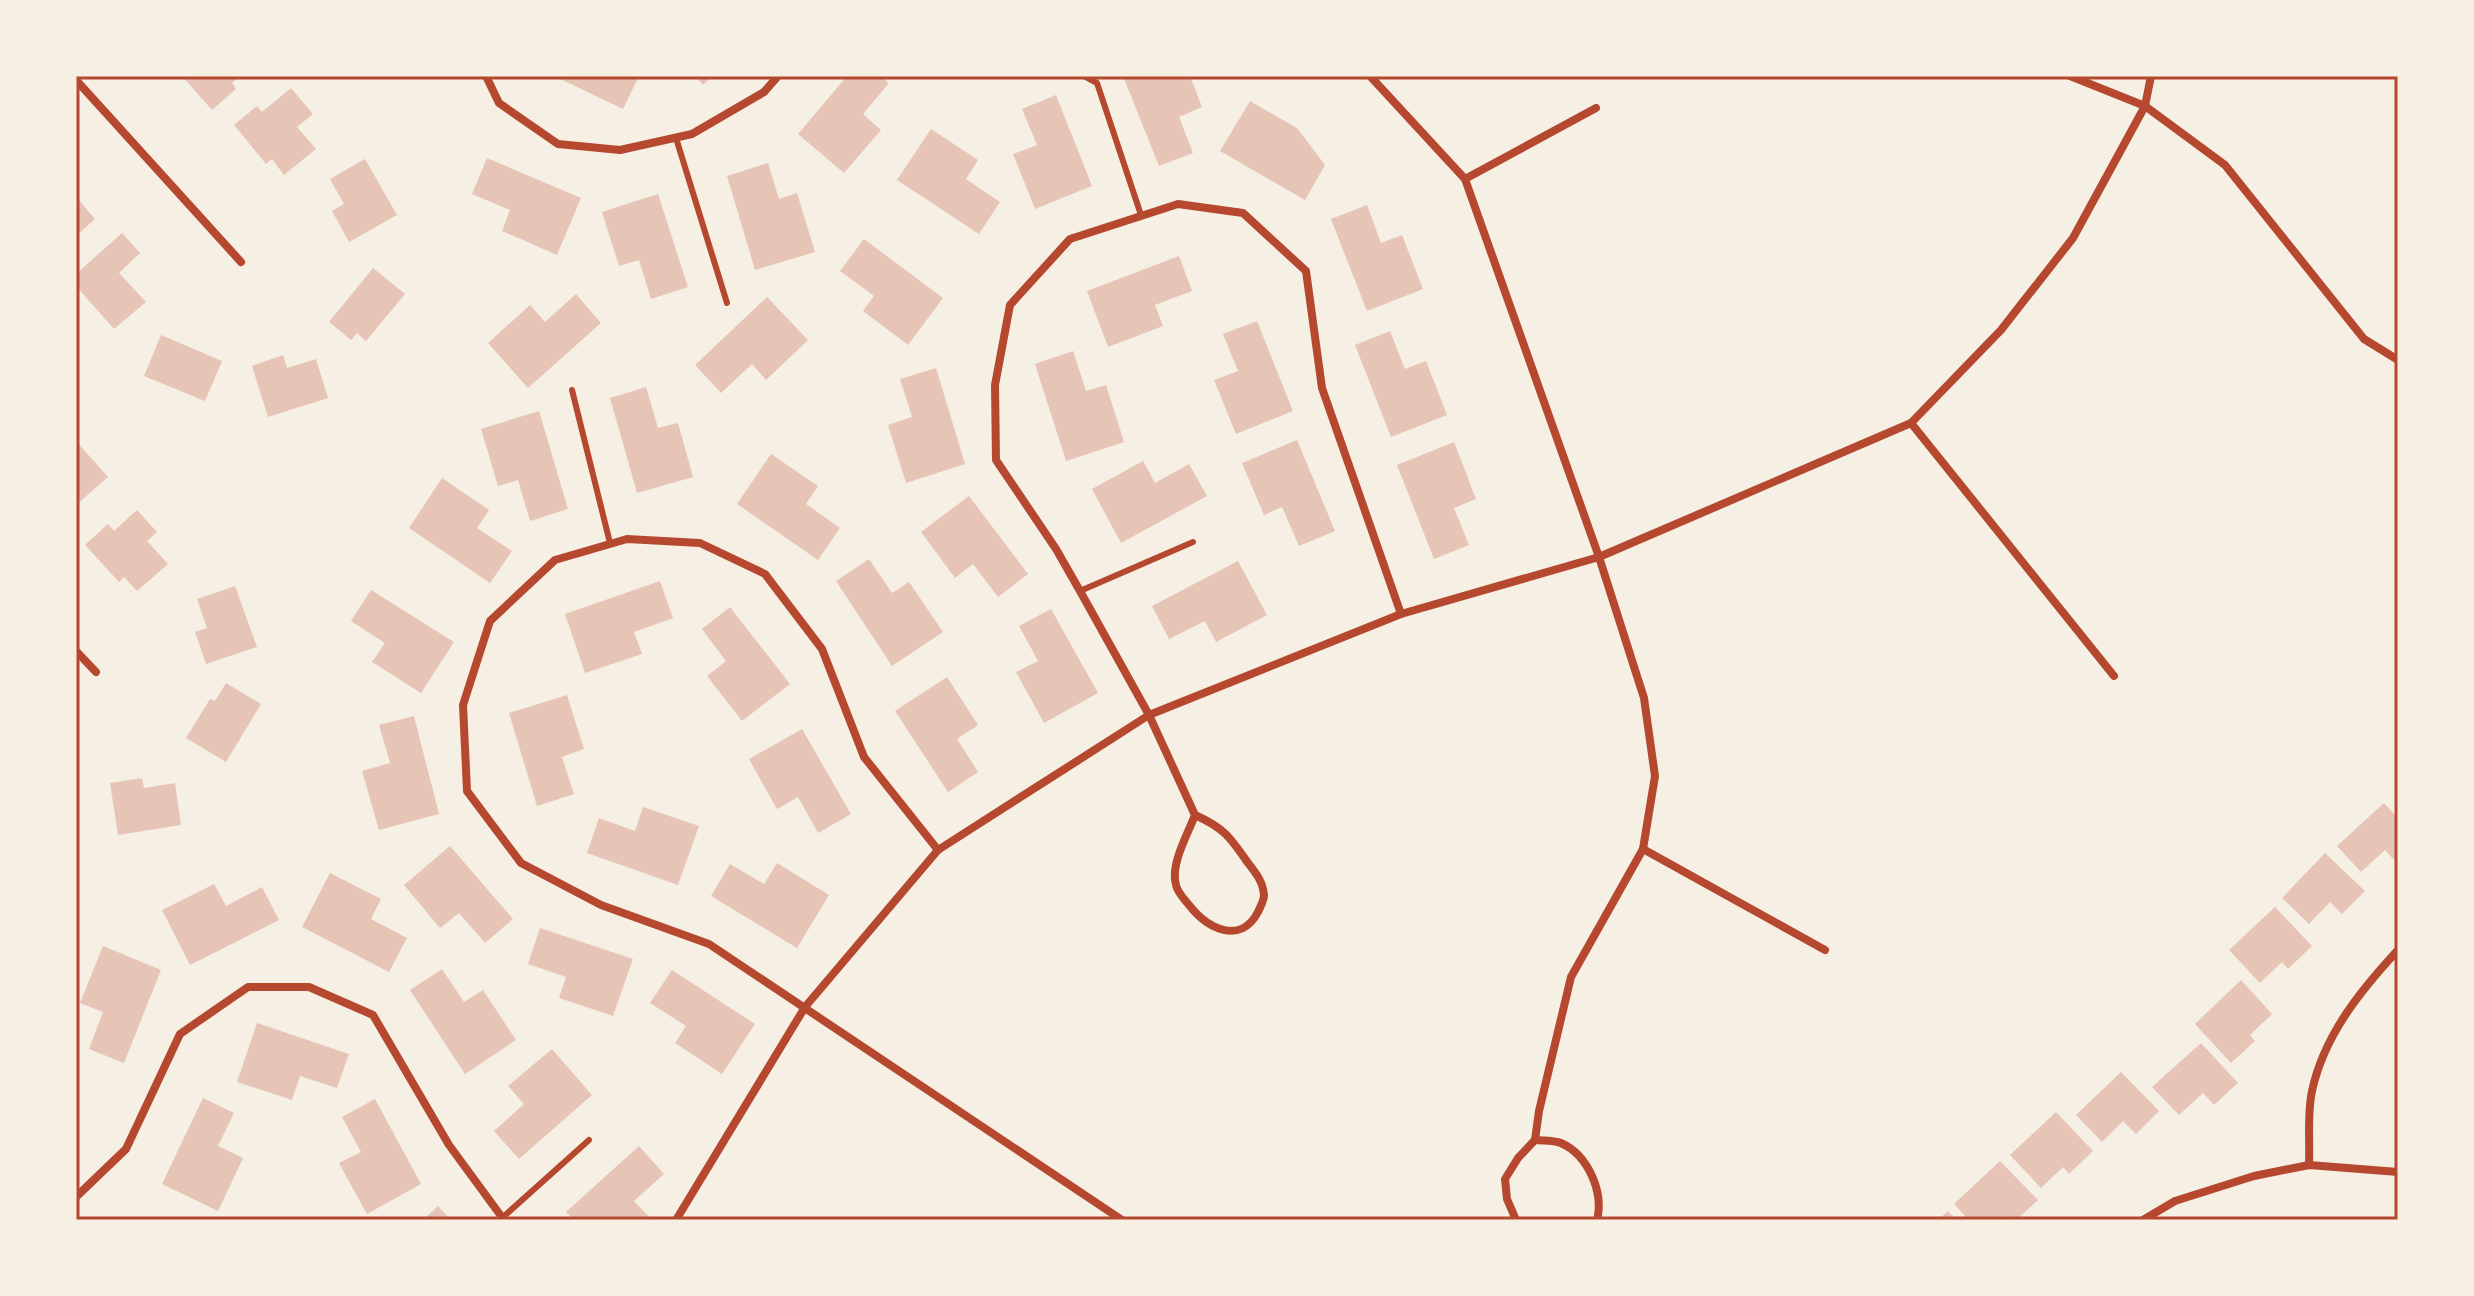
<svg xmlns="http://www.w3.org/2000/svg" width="2474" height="1296" viewBox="0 0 2474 1296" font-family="Rubik,sans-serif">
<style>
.building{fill:#e6c5b7}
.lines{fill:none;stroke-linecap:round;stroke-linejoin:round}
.service{stroke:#b5482f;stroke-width:6}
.minor{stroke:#b5482f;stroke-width:8}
.neatline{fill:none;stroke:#b5482f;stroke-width:3}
</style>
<rect width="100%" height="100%" fill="#f6efe4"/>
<g class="building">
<path d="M 182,76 L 240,76 L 232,83 L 236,89 L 212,110 Z"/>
<path d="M 554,76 L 639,76 L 623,109 Z"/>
<path d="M 695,76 L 713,76 L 703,85 Z"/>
<path d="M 847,76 L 880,76 L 889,83 L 863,114 L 881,130 L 844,173 L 798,134 Z"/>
<path d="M 1123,76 L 1190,76 L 1202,107 L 1179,117 L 1193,153 L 1159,166 Z"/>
<path d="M 291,88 L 313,114 L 297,127 L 316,149 L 284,175 L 272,159 L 266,164 L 234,125 L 257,106 L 262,112 Z"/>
<path d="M 1056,95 L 1092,186 L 1035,209 L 1013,154 L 1037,145 L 1022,109 Z"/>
<path d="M 1250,101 L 1297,128 L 1325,165 L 1305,200 L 1220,151 Z"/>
<path d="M 931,129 L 978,160 L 966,179 L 1000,202 L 979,234 L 897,180 Z"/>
<path d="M 487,158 L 581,198 L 557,255 L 502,231 L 510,210 L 472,194 Z"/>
<path d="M 365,159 L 397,215 L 349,242 L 332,211 L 344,204 L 330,179 Z"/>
<path d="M 768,163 L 779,199 L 797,193 L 815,252 L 755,270 L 727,176 Z"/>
<path d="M 658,194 L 688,287 L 651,299 L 639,260 L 619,266 L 602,212 Z"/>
<path d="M 76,197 L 95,219 L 76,236 Z"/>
<path d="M 1367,205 L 1381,243 L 1402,235 L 1423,289 L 1367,311 L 1331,219 Z"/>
<path d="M 122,233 L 140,253 L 119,273 L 146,302 L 114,329 L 76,286 L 76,274 Z"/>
<path d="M 864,239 L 943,298 L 908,345 L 863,311 L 874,296 L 840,271 Z"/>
<path d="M 1179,256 L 1192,291 L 1155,305 L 1163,326 L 1108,347 L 1087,291 Z"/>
<path d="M 373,268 L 405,294 L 366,341 L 357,333 L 351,340 L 329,322 Z"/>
<path d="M 576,294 L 601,323 L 528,388 L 488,343 L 530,305 L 545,322 Z"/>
<path d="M 767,297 L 808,340 L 766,380 L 752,364 L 721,393 L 695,365 Z"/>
<path d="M 1257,321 L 1293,411 L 1236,434 L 1214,380 L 1238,371 L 1223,334 Z"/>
<path d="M 1390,331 L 1405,369 L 1426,361 L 1447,415 L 1391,437 L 1355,345 Z"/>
<path d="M 161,335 L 222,361 L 205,401 L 144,376 Z"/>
<path d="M 1073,351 L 1086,391 L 1106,385 L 1124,442 L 1066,461 L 1035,364 Z"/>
<path d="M 283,355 L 287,368 L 316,359 L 328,398 L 268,417 L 252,366 Z"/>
<path d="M 936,368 L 965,464 L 906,483 L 888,425 L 912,417 L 900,379 Z"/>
<path d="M 646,387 L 658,428 L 678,423 L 693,477 L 637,493 L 610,398 Z"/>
<path d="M 539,411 L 568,509 L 530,521 L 518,480 L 498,486 L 481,429 Z"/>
<path d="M 1297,440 L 1335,531 L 1299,546 L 1282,507 L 1264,515 L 1242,463 Z"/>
<path d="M 76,441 L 108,477 L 76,505 Z"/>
<path d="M 1454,442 L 1476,499 L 1454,508 L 1469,545 L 1434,559 L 1397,465 Z"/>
<path d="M 771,454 L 818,486 L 806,504 L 840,528 L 818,560 L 737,504 Z"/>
<path d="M 1143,461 L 1155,483 L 1189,464 L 1207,496 L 1121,543 L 1092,489 Z"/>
<path d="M 442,478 L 489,510 L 477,528 L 512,551 L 490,583 L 409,528 Z"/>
<path d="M 969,496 L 1028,574 L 998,597 L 973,564 L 955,578 L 921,532 Z"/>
<path d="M 137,510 L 157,532 L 147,541 L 168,564 L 137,591 L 124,577 L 119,582 L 85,545 L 108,524 L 114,531 Z"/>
<path d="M 869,559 L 892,593 L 909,582 L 943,632 L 892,666 L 836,581 Z"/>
<path d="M 1238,561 L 1267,615 L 1216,642 L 1205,621 L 1169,639 L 1152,606 Z"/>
<path d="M 660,581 L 673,618 L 634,632 L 642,654 L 585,673 L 565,614 Z"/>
<path d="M 235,586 L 257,647 L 206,664 L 195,632 L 207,628 L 197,599 Z"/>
<path d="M 371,590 L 454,642 L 421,693 L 372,662 L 385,643 L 351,621 Z"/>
<path d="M 730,607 L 790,684 L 742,721 L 707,676 L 726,661 L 702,629 Z"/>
<path d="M 1051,609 L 1098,693 L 1044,723 L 1016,672 L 1038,661 L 1019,626 Z"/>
<path d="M 947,677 L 978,725 L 957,739 L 978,772 L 948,792 L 895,711 Z"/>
<path d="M 226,683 L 261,704 L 226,762 L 186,738 L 210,699 L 215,701 Z"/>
<path d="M 567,695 L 584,749 L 562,757 L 574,794 L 537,806 L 509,713 Z"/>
<path d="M 414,716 L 439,814 L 379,830 L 362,771 L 390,763 L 379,725 Z"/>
<path d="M 802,729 L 851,814 L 818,833 L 798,797 L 777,809 L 749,759 Z"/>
<path d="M 142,778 L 144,788 L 175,783 L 181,825 L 118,835 L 110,783 Z"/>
<path d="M 2384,803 L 2398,818 L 2398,864 L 2385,850 L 2361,872 L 2337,846 Z"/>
<path d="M 643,807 L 699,826 L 678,885 L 587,853 L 599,818 L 635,831 Z"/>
<path d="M 450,846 L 513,919 L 485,943 L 459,913 L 440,928 L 404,885 Z"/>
<path d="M 2325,853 L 2365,891 L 2342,914 L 2330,902 L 2309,924 L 2282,898 Z"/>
<path d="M 777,863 L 829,895 L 797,948 L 711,896 L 730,864 L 764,884 Z"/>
<path d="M 330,873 L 381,899 L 371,919 L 407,938 L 389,972 L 302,927 Z"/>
<path d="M 214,884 L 226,906 L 262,887 L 279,920 L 190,965 L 162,910 Z"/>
<path d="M 2275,907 L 2312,946 L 2288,969 L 2282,962 L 2260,983 L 2229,950 Z"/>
<path d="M 540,928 L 633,959 L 613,1016 L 559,998 L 566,977 L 528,964 Z"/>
<path d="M 103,946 L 161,970 L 124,1063 L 89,1049 L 103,1012 L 80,1003 Z"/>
<path d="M 442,969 L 464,1002 L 483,990 L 516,1040 L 465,1074 L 410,990 Z"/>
<path d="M 672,970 L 755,1024 L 722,1074 L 675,1043 L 686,1026 L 650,1003 Z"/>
<path d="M 2241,980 L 2272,1014 L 2250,1035 L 2255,1041 L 2231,1063 L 2195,1024 Z"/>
<path d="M 257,1023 L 349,1054 L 337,1088 L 300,1076 L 292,1100 L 237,1082 Z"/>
<path d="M 2201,1043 L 2238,1083 L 2214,1105 L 2203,1093 L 2179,1115 L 2152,1087 Z"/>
<path d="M 552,1049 L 592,1095 L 519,1159 L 494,1131 L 524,1104 L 508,1086 Z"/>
<path d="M 2121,1072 L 2159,1111 L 2136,1134 L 2123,1121 L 2102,1142 L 2076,1115 Z"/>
<path d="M 203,1098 L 234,1113 L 218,1146 L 243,1158 L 218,1211 L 162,1184 Z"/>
<path d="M 375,1099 L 421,1184 L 367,1214 L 339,1163 L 361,1152 L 342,1117 Z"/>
<path d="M 2056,1112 L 2093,1151 L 2069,1174 L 2063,1167 L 2041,1188 L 2010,1155 Z"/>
<path d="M 639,1146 L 664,1174 L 634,1201 L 652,1220 L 574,1220 L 566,1212 Z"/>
<path d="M 2000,1161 L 2038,1200 L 2016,1220 L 2007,1216 L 2003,1220 L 1969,1220 L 1954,1204 Z"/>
<path d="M 438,1206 L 451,1220 L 423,1220 Z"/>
<path d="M 1948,1211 L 1956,1220 L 1938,1220 Z"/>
</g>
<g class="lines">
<g class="service">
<path d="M 1084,76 L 1097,83 L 1141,215"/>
<path d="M 676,138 L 727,303"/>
<path d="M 572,390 L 610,543"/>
<path d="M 1080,591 L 1193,542"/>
<path d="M 502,1218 L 589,1140"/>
</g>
<g class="minor">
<path d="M 486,76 L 499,103 L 558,144 L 620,150 L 692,134 L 764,92 L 778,76"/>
<path d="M 1370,76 L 1465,179 L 1599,557 L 1644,698 L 1655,776 L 1643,849 L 1571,977 L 1539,1111 L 1535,1140 L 1518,1158 L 1505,1179 L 1507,1199 L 1516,1220"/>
<path d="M 2070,76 L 2145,106 L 2225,165 L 2364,339 L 2398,360"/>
<path d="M 76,80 L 241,262"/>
<path d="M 1465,179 L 1596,108"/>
<path d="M 1911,423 L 2114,676"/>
<path d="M 76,651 L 96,672"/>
<path d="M 1195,815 C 1188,834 1170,864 1176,885 C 1177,892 1185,900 1189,905 C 1207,928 1240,946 1258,912 C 1260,907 1264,901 1264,895 C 1263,882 1256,873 1248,863 C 1230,837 1224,828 1195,815 L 1149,715 L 1080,591 L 1056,549 L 996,460 L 995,385 L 1010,305 L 1070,239 L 1178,204 L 1243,213 L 1306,271 L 1322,388 L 1401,614"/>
<path d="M 1643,849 L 1825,950"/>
<path d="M 938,850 L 864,757 L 822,649 L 765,574 L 700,543 L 627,539 L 555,560 L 490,621 L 463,705 L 467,791 L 521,863 L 601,905 L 709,944 L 1122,1220"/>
<path d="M 1535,1140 C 1543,1141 1553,1140 1561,1143 C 1588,1155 1604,1192 1597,1220"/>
<path d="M 2309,1165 C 2310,1142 2307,1114 2312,1091 C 2324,1035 2361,990 2398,950"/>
<path d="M 76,1197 L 126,1149 L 180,1034 L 248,987 L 309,987 L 373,1015 L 449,1145 L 504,1220"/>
<path d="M 676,1220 L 805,1007 L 938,850 L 1149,715 L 1401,614 L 1599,557 L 1911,423 L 2001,330 L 2073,238 L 2145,106 L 2151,76"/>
<path d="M 2143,1220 L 2175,1201 L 2254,1176 L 2309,1165 L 2398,1172"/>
</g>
</g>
<rect width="2474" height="1296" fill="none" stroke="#f6efe4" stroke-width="156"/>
<rect x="78" y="78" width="2318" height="1140" class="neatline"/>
</svg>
